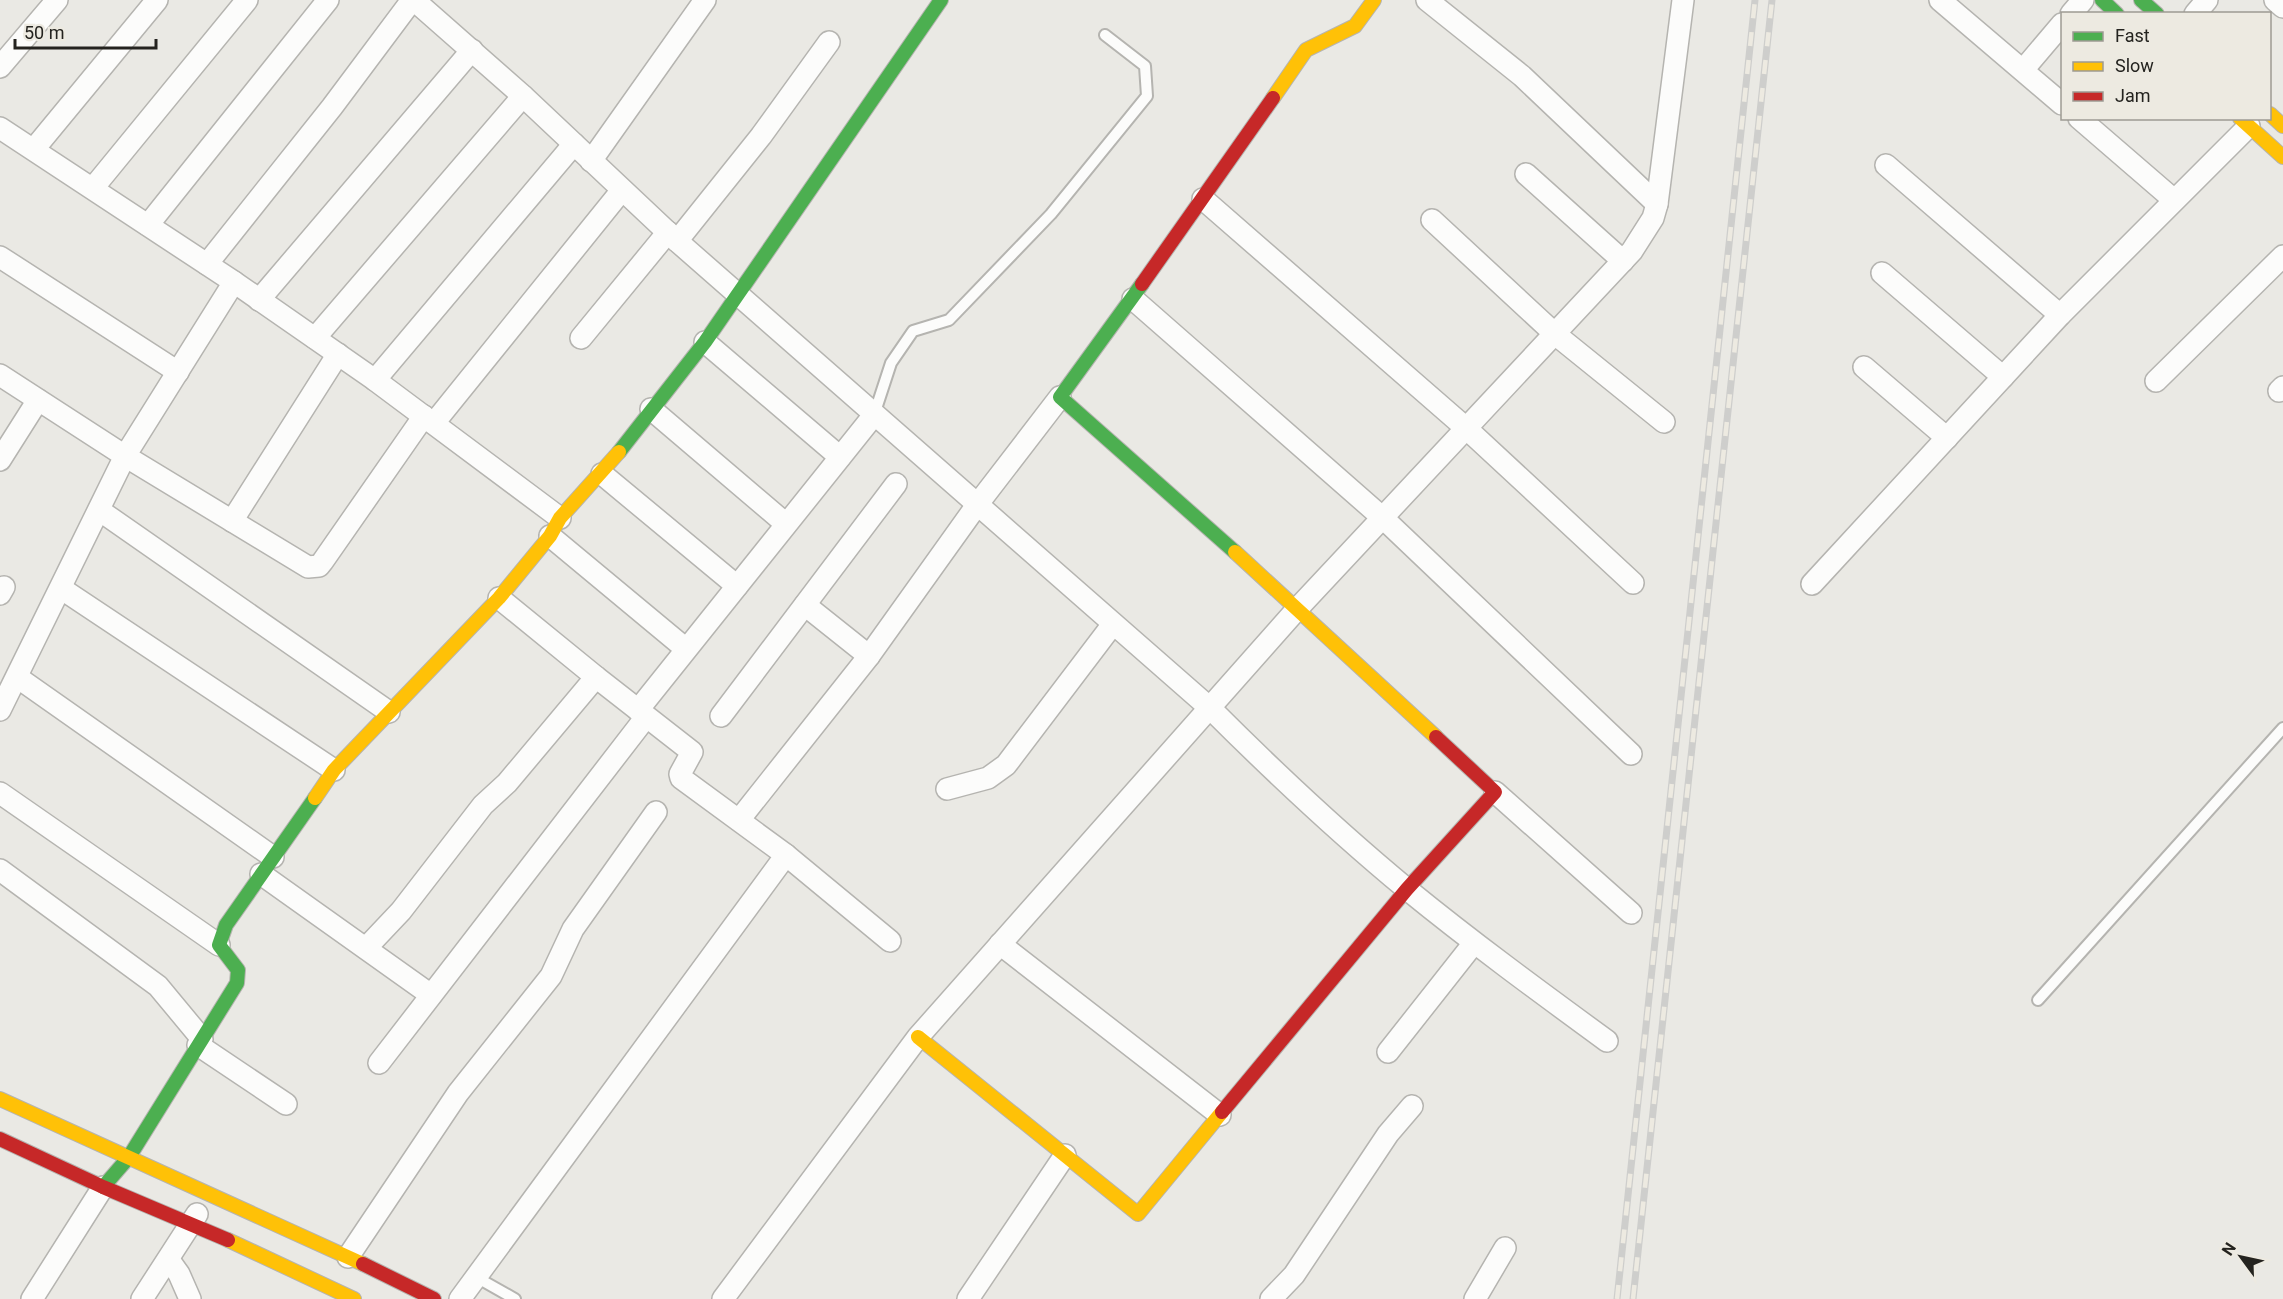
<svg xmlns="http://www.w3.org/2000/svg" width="2283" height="1299" viewBox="0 0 2283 1299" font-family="Roboto,sans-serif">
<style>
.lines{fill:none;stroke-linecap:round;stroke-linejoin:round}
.lane-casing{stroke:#b5b4b0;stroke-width:14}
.street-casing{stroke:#b5b4b0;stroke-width:24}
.fast-casing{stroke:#b5b4b0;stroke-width:16}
.slow-casing{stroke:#b5b4b0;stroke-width:16}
.jam-casing{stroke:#b5b4b0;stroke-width:16}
.lane{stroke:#fcfcfb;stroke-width:10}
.street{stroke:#fcfcfb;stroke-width:21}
.fast{stroke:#4caf50;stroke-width:14}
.slow{stroke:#ffc107;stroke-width:14}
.jam{stroke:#c62828;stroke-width:14}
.rail-casing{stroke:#cececc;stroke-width:7}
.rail{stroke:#edeae1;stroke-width:4.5;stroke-dasharray:14;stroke-linecap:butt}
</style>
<rect width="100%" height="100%" fill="#eae9e4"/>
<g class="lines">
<defs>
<g id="lane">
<path d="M 874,415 L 891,363 L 913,331 L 949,320 L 1051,214 L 1147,96 L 1145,66 L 1105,35"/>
<path d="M 2038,1000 L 2283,728"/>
<path d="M 476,1277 L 515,1299"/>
</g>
<g id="street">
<path d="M 414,0 L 523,96 L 677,241 L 1211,709 C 1274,772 1339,833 1408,890 C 1473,943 1540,992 1607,1041"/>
<path d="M 1427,0 L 1522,76 L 1657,204"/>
<path d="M 1940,0 L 2062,104"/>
<path d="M 2275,0 L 2283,7"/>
<path d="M 2071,14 L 2083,0"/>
<path d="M 2195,14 L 2207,0"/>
<path d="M 0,67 L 57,0"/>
<path d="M 2023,70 L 2062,24"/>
<path d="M 2079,118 L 2174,200"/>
<path d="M 0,128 L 234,282 L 125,456 L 308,567 L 319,566 L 323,561 L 424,416"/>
<path d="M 34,149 L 157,0"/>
<path d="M 591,161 L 705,0"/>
<path d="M 1886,165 L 2060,315"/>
<path d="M 1526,174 L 1623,261"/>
<path d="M 93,188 L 247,0"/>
<path d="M 1203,199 L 1467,429 L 1633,583"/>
<path d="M 1432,220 L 1555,334 L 1664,422"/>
<path d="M 148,225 L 328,0"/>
<path d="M 677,241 L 761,136 L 829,42"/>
<path d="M 0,257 L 178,372"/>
<path d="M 207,264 L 332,107 L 412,0"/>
<path d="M 1882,273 L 2003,377"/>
<path d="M 234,282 L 375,380 L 560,518"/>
<path d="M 1133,299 L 1384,519 L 1631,754"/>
<path d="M 259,300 L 472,50"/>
<path d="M 315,338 L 523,96"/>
<path d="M 581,338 L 668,232"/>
<path d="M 705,342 L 840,457"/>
<path d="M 1864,367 L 1947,438"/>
<path d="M 0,375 L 125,456 L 0,710"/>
<path d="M 375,380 L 574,144"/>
<path d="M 2156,381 L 2283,256"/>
<path d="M 2279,391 L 2283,387"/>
<path d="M 651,409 L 786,524"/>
<path d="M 434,423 L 622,190"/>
<path d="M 0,460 L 38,400"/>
<path d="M 602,474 L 737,586"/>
<path d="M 99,510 L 389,712"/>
<path d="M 232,521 L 338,354"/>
<path d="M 550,536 L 686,649"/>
<path d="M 1812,584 L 2060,315 L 2249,126"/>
<path d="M 62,589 L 334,770"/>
<path d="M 0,594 L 4,587"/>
<path d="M 499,598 L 596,677"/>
<path d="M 805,605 L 869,656"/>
<path d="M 17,677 L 273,857"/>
<path d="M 638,710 L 874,415"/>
<path d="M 721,716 L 896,484"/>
<path d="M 947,789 L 988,778 L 1006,765 L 1113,624"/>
<path d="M 1495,792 L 1631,913"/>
<path d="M 0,793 L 219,945"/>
<path d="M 739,820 L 869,656 L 977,505 L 1060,397"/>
<path d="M 786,855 L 890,941"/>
<path d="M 0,870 L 158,986 L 202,1039"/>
<path d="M 261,874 L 431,995"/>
<path d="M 1000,944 L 1220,1115"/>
<path d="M 366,948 L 401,911 L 483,805 L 507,783 L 596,677 L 692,752 L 680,774 L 681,778 L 786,855 L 460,1299"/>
<path d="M 198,1045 L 286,1104"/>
<path d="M 1388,1052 L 1474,943"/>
<path d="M 379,1063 L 646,717"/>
<path d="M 348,1257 L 458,1093 L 551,976 L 573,929 L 656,812"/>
<path d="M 169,1260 L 179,1274 L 190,1299"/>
<path d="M 32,1299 L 103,1187"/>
<path d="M 142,1299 L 197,1214"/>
<path d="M 723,1299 L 918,1037 L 1298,608 L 1632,251 L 1653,218 L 1657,204 L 1683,0"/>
<path d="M 968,1299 L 1065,1155"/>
<path d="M 1271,1299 L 1294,1275 L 1388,1134 L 1412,1106"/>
<path d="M 1475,1299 L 1505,1248"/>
</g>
<g id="fast">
<path d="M 2102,0 L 2117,14"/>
<path d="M 2141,0 L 2157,14"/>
<path d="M 1142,284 L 1060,397 L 1235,552"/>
<path d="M 619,452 L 705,342 L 941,0"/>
<path d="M 103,1187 L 129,1157 L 237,983 L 238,970 L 219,945 L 226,925 L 315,798"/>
</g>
<g id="slow">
<path d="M 1273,98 L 1306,50 L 1355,26 L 1374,0"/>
<path d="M 2270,114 L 2283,126"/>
<path d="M 2240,118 L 2283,157"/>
<path d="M 1235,552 L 1436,737"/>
<path d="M 315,798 L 334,770 L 499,598 L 550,536 L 560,518 L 619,452"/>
<path d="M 918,1037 L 1138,1214 L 1222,1112"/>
<path d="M 0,1099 L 363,1264"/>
<path d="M 228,1240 L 354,1299"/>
</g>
<g id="jam">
<path d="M 1142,284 L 1273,98"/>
<path d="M 1222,1112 L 1407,889 L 1495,792 L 1436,737"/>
<path d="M 0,1139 L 103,1187 L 228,1240"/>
<path d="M 363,1264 L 434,1299"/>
</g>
</defs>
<use href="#lane" class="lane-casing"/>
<use href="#street" class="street-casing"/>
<use href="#fast" class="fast-casing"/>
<use href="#slow" class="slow-casing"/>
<use href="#jam" class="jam-casing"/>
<use href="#lane" class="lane"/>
<use href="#street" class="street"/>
<use href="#fast" class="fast"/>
<use href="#slow" class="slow"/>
<use href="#jam" class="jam"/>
<defs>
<g id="rail">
<path d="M 1617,1299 L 1755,0"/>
<path d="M 1633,1299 L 1772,0"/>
</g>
</defs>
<use href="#rail" class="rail-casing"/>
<use href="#rail" class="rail"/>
</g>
<rect x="2061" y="12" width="210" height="108" fill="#edeae1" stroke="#9d9a93" stroke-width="1.5"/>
<rect x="2073" y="32" width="30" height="9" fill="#4caf50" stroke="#9d9a93" stroke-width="1.5"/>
<text x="2115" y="42" font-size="18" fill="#24231f">Fast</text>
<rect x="2073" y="62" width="30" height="9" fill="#ffc107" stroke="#9d9a93" stroke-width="1.5"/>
<text x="2115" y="72" font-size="18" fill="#24231f">Slow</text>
<rect x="2073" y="92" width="30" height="9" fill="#c62828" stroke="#9d9a93" stroke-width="1.5"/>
<text x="2115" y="102" font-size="18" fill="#24231f">Jam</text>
<g transform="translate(2241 1257) rotate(303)" stroke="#edeae1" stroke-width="4.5" paint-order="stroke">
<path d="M0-4.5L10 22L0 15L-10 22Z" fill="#24231f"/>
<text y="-9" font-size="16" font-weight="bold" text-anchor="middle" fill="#24231f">N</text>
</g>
<path d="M15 39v9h141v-9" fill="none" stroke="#24231f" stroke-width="3"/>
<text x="24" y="39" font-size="18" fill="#24231f" stroke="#edeae1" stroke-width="4.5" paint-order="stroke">50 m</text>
</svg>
